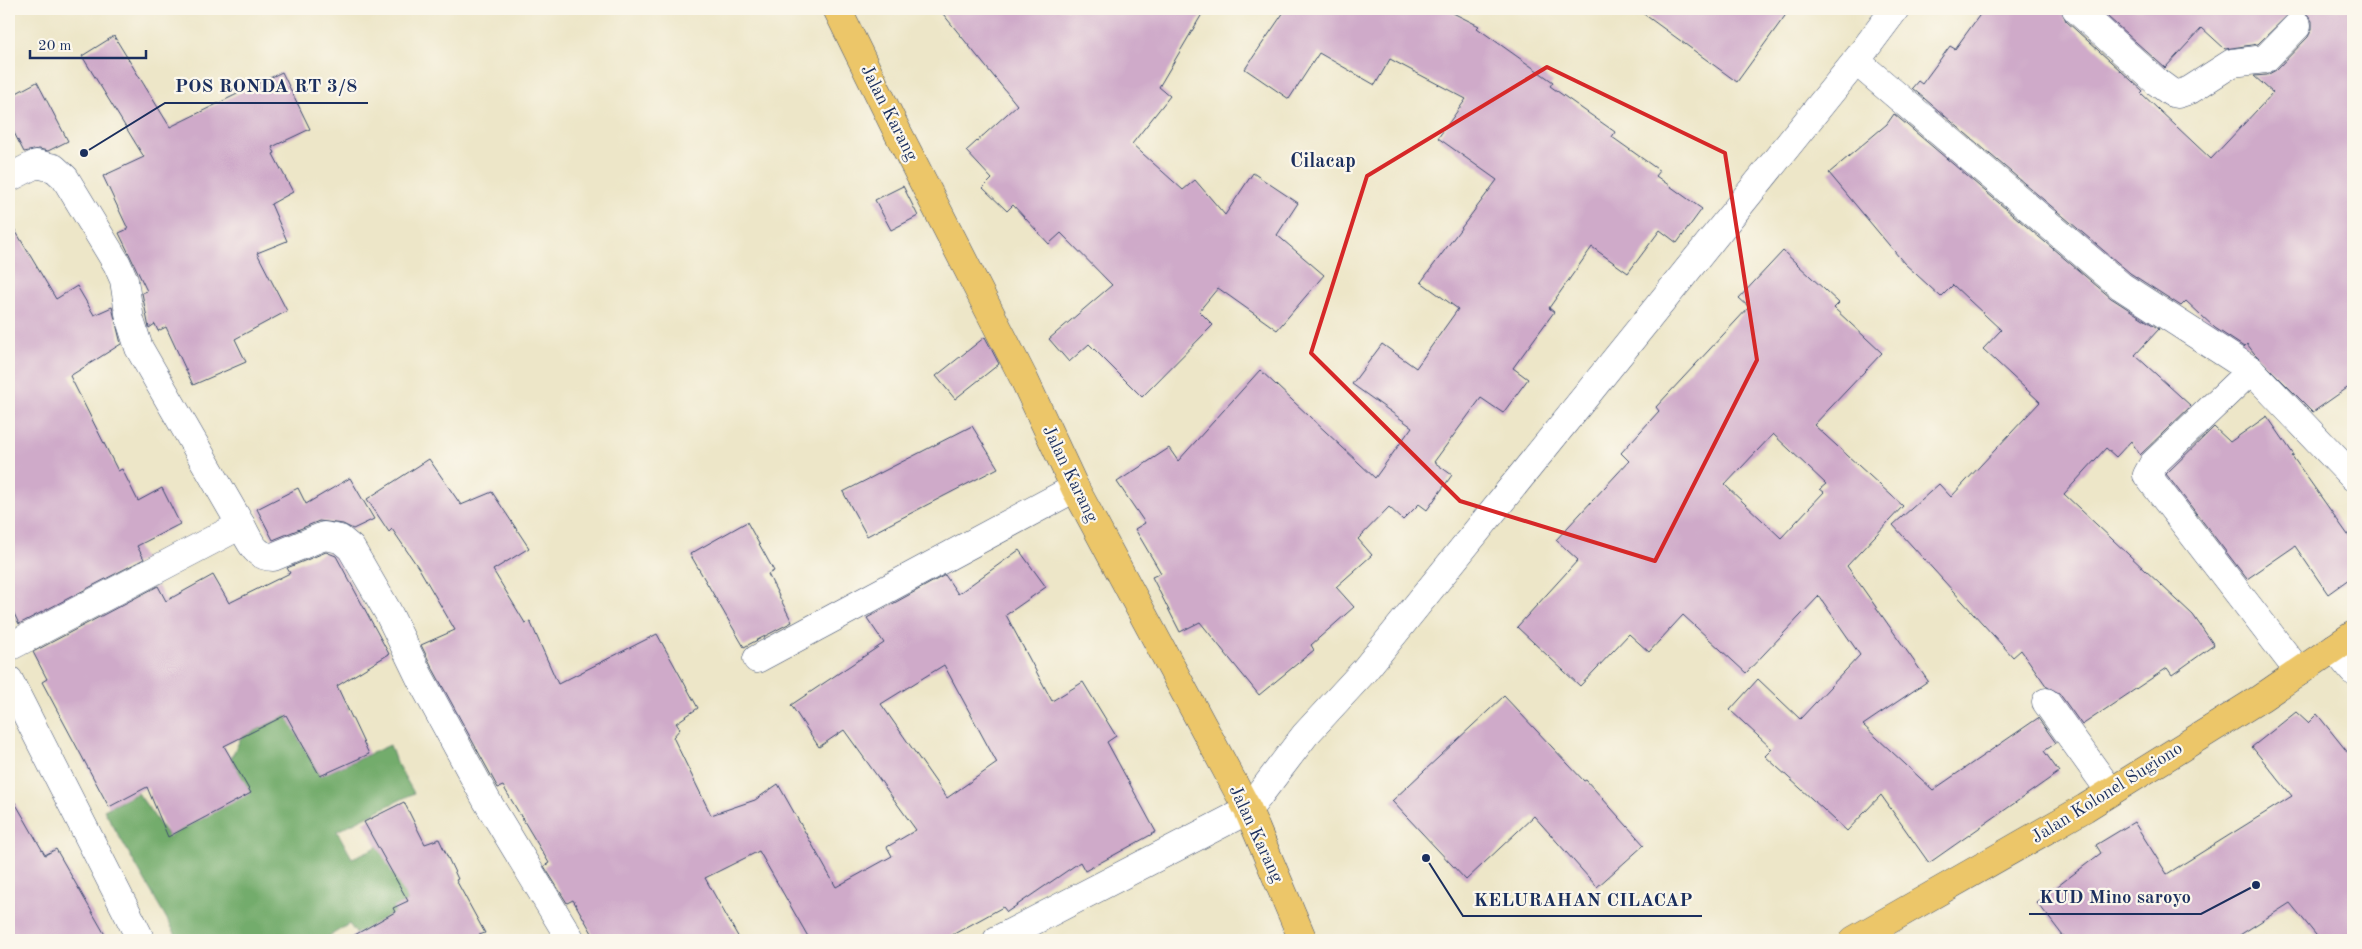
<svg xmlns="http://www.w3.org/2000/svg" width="2362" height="949" viewBox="0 0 2362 949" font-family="'Old Standard TT',serif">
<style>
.forest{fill:#73ac6c;stroke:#476e65}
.building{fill:#cfaac9;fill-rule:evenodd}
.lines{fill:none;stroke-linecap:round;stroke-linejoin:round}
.minor-casing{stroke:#3a4a6e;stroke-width:29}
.major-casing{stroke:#3a4a6e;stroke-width:29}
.minor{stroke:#fff;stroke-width:28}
.major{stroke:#ecc669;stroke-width:28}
.marked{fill:none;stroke:#d62828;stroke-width:4;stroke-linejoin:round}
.labels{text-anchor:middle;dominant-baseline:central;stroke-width:4.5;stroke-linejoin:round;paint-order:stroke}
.street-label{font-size:18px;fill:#1b2f5e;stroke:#fbf7ec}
.quarter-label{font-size:20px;font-weight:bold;fill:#1b2f5e;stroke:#fbf7ec}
.leader{fill:none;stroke:#1b2f5e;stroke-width:2}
.callout-dot{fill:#1b2f5e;stroke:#fbf7ec;stroke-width:2}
.callout-label{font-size:19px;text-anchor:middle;font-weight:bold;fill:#1b2f5e;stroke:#fbf7ec;stroke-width:4.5;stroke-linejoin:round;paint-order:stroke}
</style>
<rect width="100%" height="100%" fill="#fbf7ec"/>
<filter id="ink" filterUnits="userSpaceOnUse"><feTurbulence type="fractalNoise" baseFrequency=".02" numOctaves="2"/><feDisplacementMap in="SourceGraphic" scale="10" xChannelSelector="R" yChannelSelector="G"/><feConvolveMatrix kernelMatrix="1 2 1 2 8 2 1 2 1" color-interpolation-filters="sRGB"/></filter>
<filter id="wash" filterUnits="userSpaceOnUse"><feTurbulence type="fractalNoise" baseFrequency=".0096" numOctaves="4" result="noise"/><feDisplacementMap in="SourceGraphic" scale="20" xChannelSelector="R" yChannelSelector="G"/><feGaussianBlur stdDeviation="1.12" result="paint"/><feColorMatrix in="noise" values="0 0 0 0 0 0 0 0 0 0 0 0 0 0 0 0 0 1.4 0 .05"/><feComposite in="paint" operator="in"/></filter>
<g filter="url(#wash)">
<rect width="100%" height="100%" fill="#ede6c8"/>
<path class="forest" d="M 335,691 L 349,709 L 297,736 L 320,776 L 390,745 L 396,762 L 414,793 L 337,831 L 352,858 L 373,849 L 395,836 L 408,901 L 393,908 L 409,940 L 361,940 L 349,924 L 323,940 L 179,940 L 104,810 L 138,793 L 168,836 L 250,793 L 231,758 L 241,738 Z"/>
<g id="blocks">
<g class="building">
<path d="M 939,9 L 1205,9 L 1159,87 L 1170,96 L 1132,144 L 1183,190 L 1195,180 L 1225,215 L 1253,173 L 1298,203 L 1277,235 L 1324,275 L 1277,330 L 1218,288 L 1199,311 L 1213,325 L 1142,397 L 1089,344 L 1069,362 L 1049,339 L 1112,285 L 1061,233 L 1049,244 L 1013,205 L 1007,211 L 983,188 L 992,179 L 966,151 L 1017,105 Z"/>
<path d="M 1286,9 L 1445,9 L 1479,26 L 1477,28 L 1553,82 L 1550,86 L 1615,132 L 1612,137 L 1660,171 L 1656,176 L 1702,209 L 1677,243 L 1660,230 L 1628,273 L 1592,247 L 1549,308 L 1554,312 L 1513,368 L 1528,379 L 1503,413 L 1481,398 L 1434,462 L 1452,475 L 1427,510 L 1419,504 L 1403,520 L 1389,507 L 1358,539 L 1372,555 L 1336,587 L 1354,607 L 1311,645 L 1314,650 L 1259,695 L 1200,622 L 1180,632 L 1152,577 L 1161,573 L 1135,529 L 1145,523 L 1117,482 L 1169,448 L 1178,461 L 1260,370 L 1375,478 L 1412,427 L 1352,384 L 1382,344 L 1416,368 L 1458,309 L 1421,282 L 1497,180 L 1438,138 L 1466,99 L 1390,59 L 1375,85 L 1319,53 L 1289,99 L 1245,69 Z"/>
<path d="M 1637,9 L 1790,9 L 1737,82 Z"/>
<path d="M 1984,9 L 2061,9 L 2066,21 L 2143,91 L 2141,93 L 2211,159 L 2273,93 L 2254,76 L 2267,75 L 2276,70 L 2308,37 L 2312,29 L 2312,21 L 2308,15 L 2300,11 L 2292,11 L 2258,44 L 2225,49 L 2202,28 L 2165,68 L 2099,9 L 2353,9 L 2353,384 L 2313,412 L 2254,353 L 2247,344 L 2244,347 L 2215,328 L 2186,301 L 2181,306 L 2130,273 L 1912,88 L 1918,81 L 1922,84 L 1950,46 L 1955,49 Z"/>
<path d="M 114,36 L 170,127 L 282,72 L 310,129 L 272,147 L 275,153 L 273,154 L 293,192 L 271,204 L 287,241 L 257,253 L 287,311 L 235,339 L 246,362 L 193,385 L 166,327 L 158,331 L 155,324 L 149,328 L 142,293 L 147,291 L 119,233 L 128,229 L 103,176 L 144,157 L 82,56 Z"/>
<path d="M 37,82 L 68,141 L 48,151 L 39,149 L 24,152 L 9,123 L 9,97 Z"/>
<path d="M 1894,114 L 2111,298 L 2159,329 L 2135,355 L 2191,406 L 2140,455 L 2131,441 L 2116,457 L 2106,448 L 2064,494 L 2193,615 L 2214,645 L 2172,675 L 2167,668 L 2082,725 L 2059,693 L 2047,687 L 2021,650 L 2013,657 L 1893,525 L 1939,484 L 1951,497 L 2040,402 L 1983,349 L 2001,330 L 1953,285 L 1941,297 L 1904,263 L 1829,173 L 1887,124 Z"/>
<path d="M 903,186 L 918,216 L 891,230 L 875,200 Z"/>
<path d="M 9,220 L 56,299 L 77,286 L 94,315 L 112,307 L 121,344 L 70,376 L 118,471 L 122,469 L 138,501 L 162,488 L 180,524 L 137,546 L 144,559 L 19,624 L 9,603 Z"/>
<path d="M 1783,251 L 1839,303 L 1834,308 L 1882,353 L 1814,425 L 1903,506 L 1847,566 L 1928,681 L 1863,725 L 1933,790 L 2038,718 L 2056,743 L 2044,751 L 2059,772 L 1929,863 L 1881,795 L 1847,831 L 1765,756 L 1772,749 L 1730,710 L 1758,679 L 1800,719 L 1860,655 L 1819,596 L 1746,673 L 1683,615 L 1649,652 L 1629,634 L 1580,686 L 1517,627 L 1578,560 L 1556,540 L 1629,461 L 1621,453 L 1659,411 L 1656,407 L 1749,307 L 1739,298 ZM 1773,434 L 1826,484 L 1820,489 L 1824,492 L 1781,538 L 1725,485 Z"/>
<path d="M 985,337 L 999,364 L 955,399 L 936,376 Z"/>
<path d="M 2267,416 L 2294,455 L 2292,456 L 2353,542 L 2353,576 L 2328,594 L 2295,546 L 2247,579 L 2166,474 L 2214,427 L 2230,442 Z"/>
<path d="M 972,426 L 998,468 L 867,536 L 843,492 Z"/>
<path d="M 429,459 L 461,505 L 492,492 L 529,548 L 493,570 L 525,623 L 530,621 L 558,684 L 657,634 L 698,708 L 676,723 L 680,729 L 673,737 L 711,815 L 755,800 L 778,784 L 836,887 L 892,856 L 887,847 L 916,830 L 844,730 L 819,747 L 791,705 L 884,643 L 867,618 L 945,575 L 958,594 L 1019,550 L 1046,587 L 1006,615 L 1052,701 L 1083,682 L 1116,736 L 1107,742 L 1156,832 L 1085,871 L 1080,862 L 1007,912 L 1003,907 L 943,940 L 810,940 L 759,851 L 705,878 L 740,940 L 596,940 L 573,900 L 567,903 L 544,866 L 549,863 L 503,786 L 498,788 L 433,669 L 421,645 L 455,630 L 420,570 L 392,529 L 389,532 L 367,499 ZM 944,665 L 997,763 L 947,798 L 881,704 Z"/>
<path d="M 350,478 L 374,519 L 353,529 L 343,524 L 319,521 L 273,540 L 257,509 L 298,488 L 306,504 Z"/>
<path d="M 747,522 L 774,571 L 768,574 L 792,622 L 744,647 L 690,554 Z"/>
<path d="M 326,552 L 336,556 L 389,654 L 337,686 L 369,754 L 320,776 L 286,715 L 224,746 L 251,793 L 168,837 L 147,787 L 109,807 L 42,682 L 47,679 L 33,652 L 158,586 L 166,601 L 213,575 L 229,603 L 290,573 L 287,568 Z"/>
<path d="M 1504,696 L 1584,781 L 1586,780 L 1644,845 L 1597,887 L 1534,816 L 1466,880 L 1392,801 Z"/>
<path d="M 2296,712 L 2308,723 L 2317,714 L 2353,759 L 2353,940 L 2320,940 L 2290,903 L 2232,940 L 2066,940 L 2037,902 L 2101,853 L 2096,845 L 2134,822 L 2167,874 L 2292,796 L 2252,747 Z"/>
<path d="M 9,792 L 45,855 L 56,849 L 108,940 L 9,940 Z"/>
<path d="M 404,802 L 425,844 L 439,839 L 458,879 L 456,880 L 485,933 L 465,940 L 346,940 L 395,912 L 393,908 L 408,901 L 364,822 Z"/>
</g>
</g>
</g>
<g filter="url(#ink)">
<use href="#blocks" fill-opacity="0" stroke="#3a4a6e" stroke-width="1"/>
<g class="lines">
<defs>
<g id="minor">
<path d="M 2076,9 L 2157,82 L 2172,93 L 2178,94 L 2190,90 L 2232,63 L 2265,59 L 2297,26"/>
<path d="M 1856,61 L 2121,286 L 2251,370 L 2353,477"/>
<path d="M 9,178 L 36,164 L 54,168 L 65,178 L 117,264 L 124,280 L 130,320 L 139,348 L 241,525 L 9,647"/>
<path d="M 2251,370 L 2153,464 L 2147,475 L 2299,672"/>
<path d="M 241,525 C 249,539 254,557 273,557 L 324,536 L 340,539 L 351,548 L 388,612 L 419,676 L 487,801 L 571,940"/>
<path d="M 2334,648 L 2353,671"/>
<path d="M 757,659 L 1075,488"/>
<path d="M 9,680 L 141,940"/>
<path d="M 2046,702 L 2110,791"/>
<path d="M 997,940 L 1248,810 L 1305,735 L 1364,671 L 1856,61 L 1895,9"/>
</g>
<g id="major">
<path d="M 837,9 L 895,127 L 1023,377 L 1075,488 L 1248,810 L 1303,940"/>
<path d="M 1854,940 L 2085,808 L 2261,698 L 2353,635"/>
</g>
</defs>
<use href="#minor" class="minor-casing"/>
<use href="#major" class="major-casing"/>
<use href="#minor" class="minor"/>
<use href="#major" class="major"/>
</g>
</g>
<path class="marked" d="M 1547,67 L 1725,153 L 1757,360 L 1655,561 L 1460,501 L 1311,353 L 1367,176 Z"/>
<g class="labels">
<g class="street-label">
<text transform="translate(889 113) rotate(63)">Jalan Karang</text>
<text transform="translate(1070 474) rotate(64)">Jalan Karang</text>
<text transform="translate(2107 793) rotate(-32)">Jalan Kolonel Sugiono</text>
<text transform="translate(1256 834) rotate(65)">Jalan Karang</text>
</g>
<g class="quarter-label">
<text x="1323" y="162">Cilacap</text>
</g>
</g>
<path class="leader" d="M84 153L165 103H368M2256 885L2201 914H2029M1426 858L1463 916H1702"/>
<g class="callout-dot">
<circle cx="84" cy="153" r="5"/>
<circle cx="2256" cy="885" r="5"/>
<circle cx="1426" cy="858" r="5"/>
</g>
<g class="callout-label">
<text x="266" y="92">POS RONDA RT 3/8</text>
<text x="2115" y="903">KUD Mino saroyo</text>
<text x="1583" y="906">KELURAHAN CILACAP</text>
</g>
<rect width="2362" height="949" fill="none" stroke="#fbf7ec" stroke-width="30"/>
<path d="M30 50v8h116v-8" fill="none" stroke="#1b2f5e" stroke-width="2.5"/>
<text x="38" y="50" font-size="15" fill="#1b2f5e" stroke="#fbf7ec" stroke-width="4" paint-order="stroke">20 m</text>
</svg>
